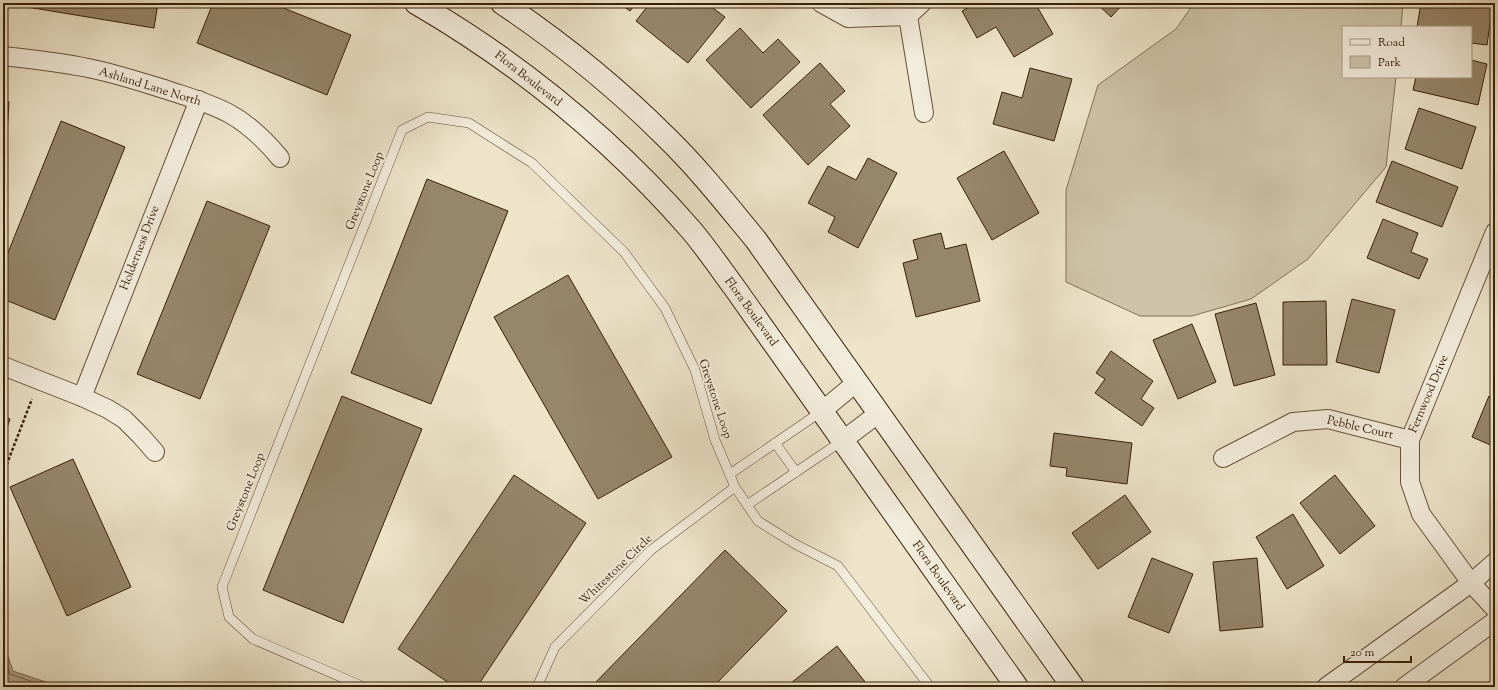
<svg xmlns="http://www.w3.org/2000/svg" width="1498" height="690" viewBox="0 0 1498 690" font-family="'Sorts Mill Goudy',serif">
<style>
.green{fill:#cec3a9;stroke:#837258}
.water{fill:#afa188;stroke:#7f6d54}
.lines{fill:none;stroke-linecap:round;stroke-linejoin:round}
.shore{stroke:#746048;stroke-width:1}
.building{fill:#96866c;stroke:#382007}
.lane-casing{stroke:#655138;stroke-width:10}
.street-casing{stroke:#655138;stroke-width:20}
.secondary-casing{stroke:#382007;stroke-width:24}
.path{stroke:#382007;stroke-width:2.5;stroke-dasharray:3 2;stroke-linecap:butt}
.lane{stroke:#f3eddd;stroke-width:9}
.street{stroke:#f3eddd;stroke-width:18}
.secondary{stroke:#f3eddd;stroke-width:22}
.labels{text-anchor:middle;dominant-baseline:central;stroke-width:4;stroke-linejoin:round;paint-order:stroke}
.street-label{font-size:12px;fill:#382007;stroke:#f3eddd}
</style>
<rect width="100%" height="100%" fill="#ede4ca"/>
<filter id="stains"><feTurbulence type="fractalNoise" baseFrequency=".005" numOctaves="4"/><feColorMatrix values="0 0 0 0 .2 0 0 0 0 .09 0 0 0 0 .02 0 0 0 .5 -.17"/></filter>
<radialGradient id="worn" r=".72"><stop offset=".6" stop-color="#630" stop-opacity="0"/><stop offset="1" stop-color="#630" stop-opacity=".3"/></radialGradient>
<path class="green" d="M 1194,3 L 1403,3 L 1401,27 L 1343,27 L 1343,77 L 1396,77 L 1386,167 L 1308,259 L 1251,299 L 1192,316 L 1140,316 L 1066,282 L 1066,190 L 1098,85 L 1176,29 Z"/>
<path class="water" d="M 3,642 L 13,671 L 61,687 L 3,687 Z"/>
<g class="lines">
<path class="shore" d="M 3,655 L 10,674 L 48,687"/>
</g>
<g class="building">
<path d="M 3,3 L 158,3 L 154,28 Z"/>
<path d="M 213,3 L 271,3 L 351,35 L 327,95 L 197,43 Z"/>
<path d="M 619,3 L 636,3 L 630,11 Z"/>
<path d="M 650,3 L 718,3 L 713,8 L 725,17 L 688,63 L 636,21 Z"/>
<path d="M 976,3 L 1035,3 L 1053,34 L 1014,57 L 996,27 L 977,38 L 962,11 Z"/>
<path d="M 1096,3 L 1124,3 L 1111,17 Z"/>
<path d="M 1421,3 L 1493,3 L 1487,45 L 1471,43 L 1471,27 L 1417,27 Z"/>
<path d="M 740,28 L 763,53 L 778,39 L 800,62 L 751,108 L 706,60 Z"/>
<path d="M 1471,60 L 1487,64 L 1478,105 L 1413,90 L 1416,77 L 1471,77 Z"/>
<path d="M 820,63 L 845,91 L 830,104 L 850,126 L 808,165 L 763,115 Z"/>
<path d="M 1030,68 L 1072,79 L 1054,141 L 993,124 L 1002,92 L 1022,98 Z"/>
<path d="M 3,102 L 9,102 L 5,166 L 3,166 Z"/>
<path d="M 1419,108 L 1476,127 L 1462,169 L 1405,149 Z"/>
<path d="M 61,121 L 125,147 L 55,320 L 3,299 L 3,265 Z"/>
<path d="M 1004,151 L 1039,213 L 992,240 L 957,178 Z"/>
<path d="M 868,158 L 897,173 L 858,248 L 828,232 L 835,217 L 808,203 L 828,166 L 856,180 Z"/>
<path d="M 1392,161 L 1458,187 L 1442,227 L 1376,202 Z"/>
<path d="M 427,179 L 508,211 L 431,404 L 351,373 Z"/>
<path d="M 207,201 L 270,226 L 200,399 L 137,374 Z"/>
<path d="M 1383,219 L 1418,233 L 1411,252 L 1428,259 L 1419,279 L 1367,258 Z"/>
<path d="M 941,233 L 945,249 L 966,244 L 980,301 L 916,317 L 903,263 L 918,259 L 913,240 Z"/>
<path d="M 568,275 L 672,457 L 598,499 L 494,317 Z"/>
<path d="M 1352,299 L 1395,310 L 1379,373 L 1336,362 Z"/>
<path d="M 1326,301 L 1327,365 L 1283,365 L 1283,302 Z"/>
<path d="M 1256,303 L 1275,375 L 1234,386 L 1215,314 Z"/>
<path d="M 1192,324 L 1216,382 L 1178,399 L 1153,340 Z"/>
<path d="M 1111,351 L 1153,381 L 1141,399 L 1154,408 L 1142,426 L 1095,393 L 1105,379 L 1096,373 Z"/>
<path d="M 342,396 L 422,429 L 343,623 L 263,590 Z"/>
<path d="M 1489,396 L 1495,398 L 1495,447 L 1472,437 Z"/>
<path d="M 3,416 L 10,419 L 3,439 Z"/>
<path d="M 1054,433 L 1132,443 L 1127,484 L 1066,476 L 1067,468 L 1050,466 Z"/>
<path d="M 73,459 L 131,587 L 67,616 L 10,487 Z"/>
<path d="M 514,475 L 586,523 L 477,687 L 455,687 L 398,649 Z"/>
<path d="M 1335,475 L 1375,526 L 1340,554 L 1300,503 Z"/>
<path d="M 1125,495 L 1151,532 L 1098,569 L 1072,533 Z"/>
<path d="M 1293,514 L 1324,566 L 1287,589 L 1256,537 Z"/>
<path d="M 725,550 L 787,611 L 713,687 L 591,687 Z"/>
<path d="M 1152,558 L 1193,574 L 1169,633 L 1128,617 Z"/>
<path d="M 1257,558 L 1263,627 L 1220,631 L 1213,562 Z"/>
<path d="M 837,646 L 869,687 L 786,687 Z"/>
</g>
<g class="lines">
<defs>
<g id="lane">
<path d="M 775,443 L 796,472"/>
<path d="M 730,474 L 822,411"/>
<path d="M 747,505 L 842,441"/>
<path d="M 364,687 L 253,639 L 229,617 L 222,587 L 402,130 L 428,117 L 469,123 L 532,163 L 624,252 L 665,308 L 695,370 L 715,440 L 735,487 L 758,521 L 795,544 L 838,566 L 930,687"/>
<path d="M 537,687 L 555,647 L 651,550 L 735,487"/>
</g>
<g id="street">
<path d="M 821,3 L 848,18 L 908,16 L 922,3"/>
<path d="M 908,16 L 924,113"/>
<path d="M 3,56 C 31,59 59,62 88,68 C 114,73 141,82 167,90 C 188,97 210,103 230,114 C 250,125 265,140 280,158"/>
<path d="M 1495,232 L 1410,440 L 1410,482 L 1421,514 L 1471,583 L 1495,609"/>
<path d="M 3,366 L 82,397 L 108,409 L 124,419 L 141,436 L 155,452"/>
<path d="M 82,397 L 199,100"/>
<path d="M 822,411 L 857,382"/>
<path d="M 842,441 L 879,413"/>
<path d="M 1223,458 L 1293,422 L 1328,419 L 1410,440"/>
<path d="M 1326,687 L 1471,583 L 1495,562"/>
<path d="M 1404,687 L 1495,621"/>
</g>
<g id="secondary">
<path d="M 416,3 C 521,64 612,139 692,231 C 707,249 720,268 734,287 L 1017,687"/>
<path d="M 502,3 C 560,42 616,87 666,137 C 699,169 727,205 756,240 L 1073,687"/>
</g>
</defs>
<use href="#lane" class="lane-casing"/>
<use href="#street" class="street-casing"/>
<use href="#secondary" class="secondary-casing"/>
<path class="path" d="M 3,474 L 32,399"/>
<use href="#lane" class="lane"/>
<use href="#street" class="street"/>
<use href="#secondary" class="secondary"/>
</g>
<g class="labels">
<g class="street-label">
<text transform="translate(528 79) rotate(38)">Flora Boulevard</text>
<text transform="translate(150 87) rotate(17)">Ashland Lane North</text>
<text transform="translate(365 191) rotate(-68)">Greystone Loop</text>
<text transform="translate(140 248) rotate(-69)">Holderness Drive</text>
<text transform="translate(751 312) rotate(54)">Flora Boulevard</text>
<text transform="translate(1429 394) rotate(-67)">Fernwood Drive</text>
<text transform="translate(715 399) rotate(72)">Greystone Loop</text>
<text transform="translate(1360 428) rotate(13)">Pebble Court</text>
<text transform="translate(246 492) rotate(-68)">Greystone Loop</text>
<text transform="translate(616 570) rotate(-44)">Whitestone Circle</text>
<text transform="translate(938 576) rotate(55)">Flora Boulevard</text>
</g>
</g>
<rect width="1498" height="690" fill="none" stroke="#ede4ca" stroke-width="16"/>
<rect x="4" y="4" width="1490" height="682" fill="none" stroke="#382007" stroke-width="2"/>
<rect x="8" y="8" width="1482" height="674" fill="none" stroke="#382007"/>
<rect x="1342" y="26" width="130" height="52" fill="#f3eddd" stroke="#a89b87"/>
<rect x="1350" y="39" width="20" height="6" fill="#f3eddd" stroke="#a89b87"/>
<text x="1378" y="46" font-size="12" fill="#382007">Road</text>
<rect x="1350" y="56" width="20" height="12" fill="#cec3a9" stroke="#a89b87"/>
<text x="1378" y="66" font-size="12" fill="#382007">Park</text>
<path d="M1344 656v6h67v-6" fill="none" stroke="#382007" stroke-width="2"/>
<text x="1350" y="656" font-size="12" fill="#382007" stroke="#f3eddd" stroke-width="3" paint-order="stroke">20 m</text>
<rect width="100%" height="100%" filter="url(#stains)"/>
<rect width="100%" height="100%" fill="url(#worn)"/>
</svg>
